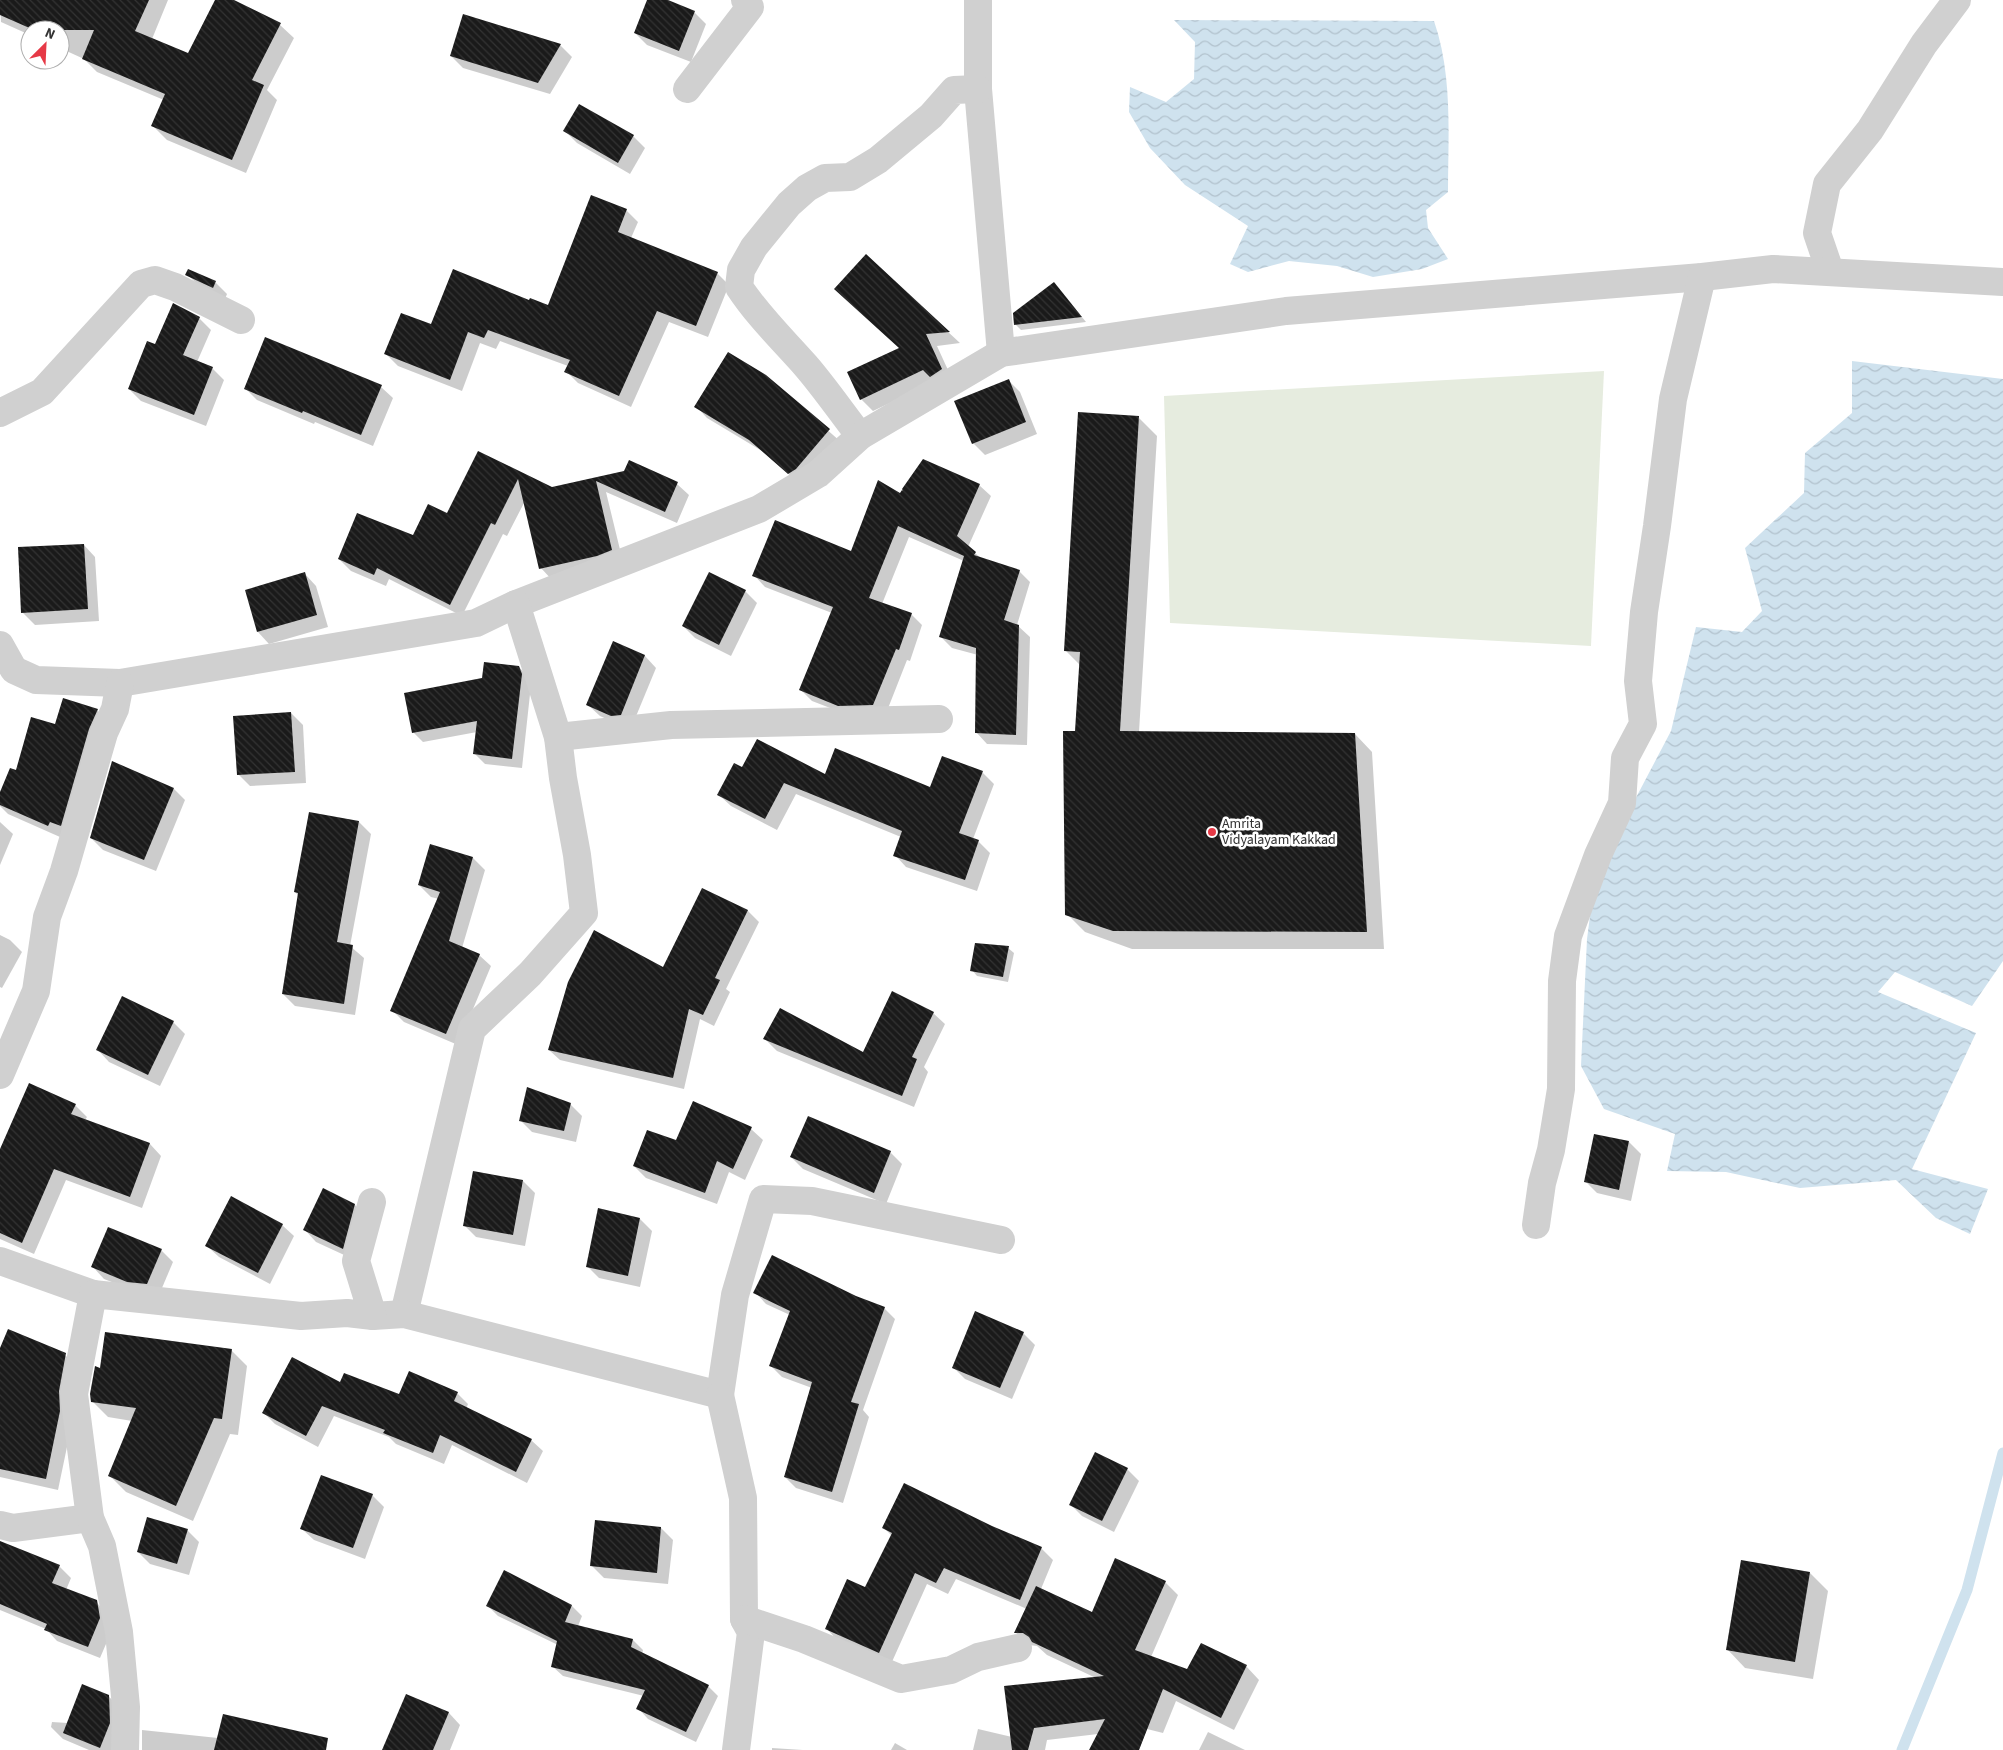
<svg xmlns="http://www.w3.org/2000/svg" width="2003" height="1750" viewBox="0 0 2003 1750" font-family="'Source Sans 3',sans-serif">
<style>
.green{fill:#e6ecdf}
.water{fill:url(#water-waves)}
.shadow{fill:#0003}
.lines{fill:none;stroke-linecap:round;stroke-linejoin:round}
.stream{stroke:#cfe2ee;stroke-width:11}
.building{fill:url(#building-back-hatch)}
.minor{stroke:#d0d0d0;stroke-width:28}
.poi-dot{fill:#e63946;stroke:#fff;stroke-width:2}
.labels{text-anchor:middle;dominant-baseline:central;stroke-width:5;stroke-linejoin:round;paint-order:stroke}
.poi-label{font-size:14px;fill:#333;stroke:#fff;text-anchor:start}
</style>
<defs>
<pattern id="water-waves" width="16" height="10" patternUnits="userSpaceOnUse" patternTransform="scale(1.25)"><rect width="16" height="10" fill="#cfe2ee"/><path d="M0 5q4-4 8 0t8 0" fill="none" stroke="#b2c2cd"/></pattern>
<pattern id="building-back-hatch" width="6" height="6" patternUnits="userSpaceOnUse" patternTransform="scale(1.25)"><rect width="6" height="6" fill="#1a1a1a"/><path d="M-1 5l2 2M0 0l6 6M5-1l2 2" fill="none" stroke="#333"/></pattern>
</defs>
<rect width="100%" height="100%" fill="#fff"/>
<path class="green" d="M 1604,371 L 1591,646 L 1170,623 L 1164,396 Z"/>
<g class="water">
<path d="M 1174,20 L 1434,21 C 1453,76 1448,135 1448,192 L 1426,210 L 1428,228 L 1448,259 L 1422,269 L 1373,277 L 1337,266 L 1289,261 L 1248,272 L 1230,264 L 1248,226 L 1185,185 L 1150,148 L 1129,112 L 1130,87 L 1166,102 L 1194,79 L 1195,42 Z"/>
<path d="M 1852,361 L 2003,379 L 2003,961 L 1972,1006 L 1895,972 L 1878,992 L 1976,1033 L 1912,1169 L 1988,1189 L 1970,1234 L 1936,1218 L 1896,1180 L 1800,1188 L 1726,1172 L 1667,1171 L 1675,1134 L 1604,1109 L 1581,1066 L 1587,939 L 1598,855 L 1619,830 L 1671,731 L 1696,627 L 1742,632 L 1762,611 L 1745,548 L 1804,493 L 1805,453 L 1852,413 Z"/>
</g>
<g class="shadow">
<path d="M 0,0 L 168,0 L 152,39 L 189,55 L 216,0 L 231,0 L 280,25 L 294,38 L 267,90 L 277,100 L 246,173 L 167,140 L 153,126 L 164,100 L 97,72 L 84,59 L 60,48 L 60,30 L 30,30 L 30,35 L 1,22 Z"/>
<path d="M 648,0 L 665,0 L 694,12 L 706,24 L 691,62 L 647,45 L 635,33 Z"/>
<path d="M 560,45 L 572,57 L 550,94 L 463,68 L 451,56 Z"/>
<path d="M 565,131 L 633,136 L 645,148 L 630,174 L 577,143 Z"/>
<path d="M 626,210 L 638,222 L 631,238 L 717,273 L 729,285 L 708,337 L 669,322 L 631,407 L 578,383 L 566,371 L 568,366 L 500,341 L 496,349 L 480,343 L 462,391 L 398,366 L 386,354 L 431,326 L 530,302 L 548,306 Z"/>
<path d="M 866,256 L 960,343 L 937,346 L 953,381 L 936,381 L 873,411 L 861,399 L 900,349 Z"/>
<path d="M 187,274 L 215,282 L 227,294 L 225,299 L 199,286 Z"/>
<path d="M 1054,283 L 1086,322 L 1021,330 L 1015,324 Z"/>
<path d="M 199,318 L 211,330 L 197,362 L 212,368 L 224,380 L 206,426 L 141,401 L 129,389 L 155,346 Z"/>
<path d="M 265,339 L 381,387 L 393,398 L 373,446 L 315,422 L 314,424 L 257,400 L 245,388 Z"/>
<path d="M 766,376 L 841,442 L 801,485 L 762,451 L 707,418 L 696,406 Z"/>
<path d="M 1008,380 L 1020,392 L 1037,434 L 985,455 L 973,443 Z"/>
<path d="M 1139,418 L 1157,436 L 1139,732 L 1355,734 L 1372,752 L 1384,949 L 1132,949 L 1085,932 L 1067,914 L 1080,665 L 1065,650 Z"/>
<path d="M 479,453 L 552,489 L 625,472 L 677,484 L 689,495 L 677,523 L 606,492 L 623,562 L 552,580 L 541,568 L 525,501 L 507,536 L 503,534 L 462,616 L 389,579 L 386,586 L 351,571 L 339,559 L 413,537 L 448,515 Z"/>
<path d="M 979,485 L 991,496 L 968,547 L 982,559 L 1019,571 L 1030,582 L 1017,625 L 1030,637 L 1027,745 L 987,744 L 976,732 L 978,655 L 952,648 L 941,637 L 964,561 L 909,537 L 882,604 L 911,614 L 922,625 L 910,661 L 907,660 L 885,716 L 851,716 L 812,701 L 801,690 L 832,613 L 765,587 L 754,575 L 851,552 L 900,494 Z"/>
<path d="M 84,545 L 95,557 L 99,621 L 35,625 L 23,613 Z"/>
<path d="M 305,574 L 316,586 L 328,627 L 269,644 L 258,632 Z"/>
<path d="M 745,591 L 757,603 L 731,656 L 695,638 L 683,626 Z"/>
<path d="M 613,643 L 645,656 L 656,668 L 632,726 L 624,727 L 600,716 L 588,705 Z"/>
<path d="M 519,667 L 529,678 L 531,685 L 522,768 L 485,764 L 475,754 L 477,732 L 423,742 L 413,732 L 483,679 Z"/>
<path d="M 97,710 L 109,722 L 60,837 L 8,814 L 0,806 L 0,795 L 16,772 L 56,726 Z"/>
<path d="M 291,713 L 303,725 L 306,783 L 250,786 L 238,774 Z"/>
<path d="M 743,769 L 931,789 L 982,772 L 994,784 L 973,839 L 978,841 L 990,853 L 977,891 L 906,867 L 895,855 L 901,837 L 796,794 L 777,830 L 731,806 L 719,795 Z"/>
<path d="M 174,789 L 185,800 L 156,871 L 103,850 L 91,838 Z"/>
<path d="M 310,813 L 359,822 L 371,834 L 350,946 L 364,958 L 355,1015 L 295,1006 L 283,994 L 298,895 L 295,892 Z"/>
<path d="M 0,822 L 13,834 L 0,865 Z"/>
<path d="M 473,858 L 485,870 L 462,948 L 479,955 L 491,966 L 458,1045 L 404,1022 L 392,1010 L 439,899 L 431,897 L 419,885 Z"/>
<path d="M 702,890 L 748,911 L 759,922 L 726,989 L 730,992 L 714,1026 L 700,1019 L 684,1089 L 560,1060 L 549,1050 L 664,968 Z"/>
<path d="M 0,935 L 10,940 L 22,952 L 2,988 L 0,987 Z"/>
<path d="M 1008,948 L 1014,953 L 1008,982 L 977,976 L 972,970 Z"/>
<path d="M 122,998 L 173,1022 L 185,1034 L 160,1086 L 109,1062 L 98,1050 Z"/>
<path d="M 933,1013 L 945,1024 L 924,1067 L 928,1072 L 914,1107 L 777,1051 L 765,1039 L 863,1054 Z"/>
<path d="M 570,1104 L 582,1116 L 576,1142 L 532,1132 L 520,1120 Z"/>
<path d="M 75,1105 L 87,1117 L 85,1120 L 150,1144 L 161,1156 L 142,1208 L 66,1180 L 34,1254 L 0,1239 L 0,1160 Z"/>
<path d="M 751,1129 L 763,1140 L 745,1180 L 729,1172 L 717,1204 L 646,1178 L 634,1166 L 676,1141 Z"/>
<path d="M 1629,1142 L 1641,1154 L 1631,1201 L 1597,1193 L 1585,1181 Z"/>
<path d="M 890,1152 L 902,1164 L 886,1204 L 803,1169 L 791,1157 Z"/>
<path d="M 474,1172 L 523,1181 L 535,1193 L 525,1246 L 476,1237 L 464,1225 Z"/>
<path d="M 355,1205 L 367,1217 L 355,1260 L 316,1242 L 305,1230 Z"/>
<path d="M 640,1219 L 652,1231 L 640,1287 L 599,1278 L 588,1267 Z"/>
<path d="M 282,1225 L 294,1236 L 270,1284 L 219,1257 L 207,1246 Z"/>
<path d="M 161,1250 L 173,1262 L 159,1295 L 140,1293 L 104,1279 L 93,1267 Z"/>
<path d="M 755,1292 L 855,1297 L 884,1308 L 895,1319 L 863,1410 L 869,1417 L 843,1503 L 796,1488 L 785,1477 L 812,1388 L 782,1377 L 771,1366 L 790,1315 L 766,1304 Z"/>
<path d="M 1023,1333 L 1035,1345 L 1012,1399 L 965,1379 L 953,1367 Z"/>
<path d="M 231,1350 L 247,1366 L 238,1435 L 230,1434 L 193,1521 L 126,1492 L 110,1476 L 132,1421 L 108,1417 L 92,1401 L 101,1370 Z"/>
<path d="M 0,1351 L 65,1355 L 77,1367 L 72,1423 L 58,1490 L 0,1477 Z"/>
<path d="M 340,1384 L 400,1396 L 457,1393 L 468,1404 L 466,1409 L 531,1440 L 543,1451 L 527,1483 L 452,1445 L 444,1464 L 396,1444 L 389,1437 L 334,1416 L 318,1447 L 275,1424 L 264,1413 Z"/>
<path d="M 1127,1469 L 1139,1481 L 1114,1532 L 1082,1516 L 1070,1504 Z"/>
<path d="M 372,1495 L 384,1507 L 365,1559 L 314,1540 L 302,1529 Z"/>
<path d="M 992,1527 L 1041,1548 L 1053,1560 L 1041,1589 L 1093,1613 L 1165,1582 L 1178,1595 L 1151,1657 L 1188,1671 L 1246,1666 L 1259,1680 L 1234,1730 L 1176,1701 L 1163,1733 L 1147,1729 L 1139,1750 L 1090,1750 L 1098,1734 L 1047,1740 L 1045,1750 L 973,1750 L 978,1729 L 1012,1737 L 1096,1678 L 1047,1655 L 1037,1646 L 1029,1645 L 1016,1633 L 1027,1609 L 956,1579 L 948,1594 L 927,1584 L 891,1664 L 838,1641 L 827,1629 L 866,1589 L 892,1536 L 884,1528 Z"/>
<path d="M 661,1528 L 673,1540 L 668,1584 L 604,1578 L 592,1566 Z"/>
<path d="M 187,1530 L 199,1542 L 189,1575 L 150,1564 L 138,1552 Z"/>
<path d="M 0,1548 L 59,1566 L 71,1578 L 66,1590 L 96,1602 L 108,1614 L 112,1630 L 100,1658 L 57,1641 L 46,1629 L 0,1610 Z"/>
<path d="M 505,1572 L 572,1606 L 582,1616 L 578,1626 L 633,1640 L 643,1650 L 642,1654 L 708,1686 L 718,1696 L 696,1742 L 648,1719 L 638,1708 L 644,1696 L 563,1676 L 552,1666 L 558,1645 L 498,1616 L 488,1606 Z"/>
<path d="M 1810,1573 L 1828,1591 L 1813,1679 L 1745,1668 L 1728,1650 Z"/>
<path d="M 108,1696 L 121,1708 L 121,1750 L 89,1750 L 63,1739 L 51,1727 L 52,1722 L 68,1723 Z"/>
<path d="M 449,1713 L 460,1725 L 450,1750 L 384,1750 Z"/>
<path d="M 142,1730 L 218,1738 L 286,1750 L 142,1750 Z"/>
<path d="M 1208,1732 L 1245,1750 L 1199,1750 Z"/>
<path d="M 895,1743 L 907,1750 L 891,1750 Z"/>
<path d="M 772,1748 L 803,1750 L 772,1750 Z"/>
</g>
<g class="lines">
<path class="stream" d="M 1902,1750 L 1967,1590 L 2003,1453"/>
</g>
<g class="building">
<path d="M 0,0 L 149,0 L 135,31 L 188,53 L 215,0 L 234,0 L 281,23 L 252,80 L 264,85 L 232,160 L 151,126 L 165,94 L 82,59 L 94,30 L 34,30 L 0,15 Z"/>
<path d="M 647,0 L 668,0 L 695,11 L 679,51 L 634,33 Z"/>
<path d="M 463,14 L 561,44 L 538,83 L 450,56 Z"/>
<path d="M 579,104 L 634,135 L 618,163 L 563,131 Z"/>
<path d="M 591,195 L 627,209 L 618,232 L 718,272 L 696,326 L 657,311 L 619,396 L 564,372 L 570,360 L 488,330 L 484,338 L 468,332 L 450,380 L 384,354 L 401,313 L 431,324 L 453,269 L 529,300 L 530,298 L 548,305 Z"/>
<path d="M 866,254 L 950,332 L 926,334 L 942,369 L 930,377 L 923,370 L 860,400 L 847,372 L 899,348 L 834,289 Z"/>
<path d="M 188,269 L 216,281 L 213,288 L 185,275 Z"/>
<path d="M 1054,282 L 1082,317 L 1014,325 L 1013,313 Z"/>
<path d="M 173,303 L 200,317 L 183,355 L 213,367 L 194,415 L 128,389 L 147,341 L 155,344 Z"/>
<path d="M 265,337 L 382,385 L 361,435 L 303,411 L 302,413 L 244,389 Z"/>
<path d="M 728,352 L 766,375 L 830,429 L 796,469 L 788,474 L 749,440 L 694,407 Z"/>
<path d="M 1009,379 L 1026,422 L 972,444 L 954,401 Z"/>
<path d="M 1078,412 L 1139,416 L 1120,731 L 1355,733 L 1367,932 L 1113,931 L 1065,915 L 1063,731 L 1075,731 L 1080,652 L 1064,651 Z"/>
<path d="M 478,451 L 552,487 L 624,471 L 629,460 L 678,482 L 665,512 L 596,481 L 612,550 L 597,556 L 539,569 L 518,479 L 495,525 L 491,523 L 450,605 L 377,568 L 374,575 L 338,559 L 357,513 L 413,535 L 428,504 L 447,513 Z"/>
<path d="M 923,459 L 980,484 L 957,536 L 976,552 L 974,555 L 1020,570 L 1004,620 L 1019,625 L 1016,735 L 975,733 L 976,648 L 939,637 L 964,556 L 898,526 L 869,598 L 912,613 L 899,650 L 896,649 L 873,705 L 838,706 L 799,690 L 833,607 L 752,576 L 775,520 L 851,551 L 878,480 L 900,493 L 902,490 L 903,491 L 902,489 Z"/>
<path d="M 84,544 L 88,609 L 21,613 L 18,547 Z"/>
<path d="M 305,572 L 317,615 L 257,632 L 245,590 Z"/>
<path d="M 709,572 L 746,590 L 719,645 L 682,626 Z"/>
<path d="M 613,641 L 645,655 L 621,715 L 611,716 L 586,705 Z"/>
<path d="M 484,662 L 519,666 L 522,674 L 512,759 L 473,754 L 477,721 L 412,733 L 404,693 L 482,678 Z"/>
<path d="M 63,698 L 98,709 L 89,729 L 61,826 L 50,822 L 48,826 L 0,805 L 0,792 L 10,768 L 16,770 L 31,717 L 55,724 Z"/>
<path d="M 291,712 L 295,772 L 237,775 L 233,716 Z"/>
<path d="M 757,739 L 825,774 L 835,748 L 930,787 L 942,756 L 983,771 L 959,833 L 979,840 L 965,880 L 893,856 L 902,831 L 784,783 L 765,819 L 717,795 L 734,763 L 742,767 Z"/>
<path d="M 112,761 L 174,788 L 144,860 L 90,838 Z"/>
<path d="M 309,812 L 359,821 L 337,942 L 353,945 L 344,1004 L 282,994 L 298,893 L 294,892 Z"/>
<path d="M 430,844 L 473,857 L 449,941 L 480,954 L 446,1034 L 390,1011 L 440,892 L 418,885 Z"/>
<path d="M 702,888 L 748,910 L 715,978 L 720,980 L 703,1015 L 689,1009 L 673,1078 L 548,1050 L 568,982 L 594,930 L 663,967 Z"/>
<path d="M 975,943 L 1009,946 L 1003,977 L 970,971 Z"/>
<path d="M 892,991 L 934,1012 L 912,1057 L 917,1059 L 902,1096 L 763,1039 L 780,1008 L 863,1052 Z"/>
<path d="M 122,996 L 174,1021 L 148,1075 L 96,1050 Z"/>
<path d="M 29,1083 L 76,1104 L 71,1114 L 150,1143 L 130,1197 L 54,1169 L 22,1243 L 0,1233 L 0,1149 Z"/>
<path d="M 527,1087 L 571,1103 L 564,1131 L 519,1121 Z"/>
<path d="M 693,1101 L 752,1127 L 733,1169 L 717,1161 L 705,1193 L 633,1166 L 647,1130 L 676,1140 Z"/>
<path d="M 808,1116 L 891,1151 L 874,1193 L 790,1157 Z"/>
<path d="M 1594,1134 L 1629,1141 L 1619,1190 L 1584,1182 Z"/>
<path d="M 473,1171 L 523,1180 L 513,1235 L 463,1226 Z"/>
<path d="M 323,1188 L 355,1204 L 343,1249 L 303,1230 Z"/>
<path d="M 231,1196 L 283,1224 L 258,1273 L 205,1246 Z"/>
<path d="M 598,1208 L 640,1218 L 628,1276 L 586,1267 Z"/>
<path d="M 108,1227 L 162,1249 L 147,1284 L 127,1282 L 91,1267 Z"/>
<path d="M 772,1255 L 856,1296 L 885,1307 L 851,1402 L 859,1404 L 832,1492 L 784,1477 L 812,1382 L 769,1366 L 790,1311 L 753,1293 Z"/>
<path d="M 975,1311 L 1024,1332 L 1000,1388 L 952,1368 Z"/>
<path d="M 8,1329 L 66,1353 L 59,1391 L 60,1411 L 46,1479 L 0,1469 L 0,1348 Z"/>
<path d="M 105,1332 L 232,1349 L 222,1419 L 214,1418 L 176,1506 L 108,1476 L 136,1408 L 91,1402 L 90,1394 L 95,1366 L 100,1368 Z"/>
<path d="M 292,1357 L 340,1382 L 344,1373 L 399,1394 L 409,1371 L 458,1392 L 454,1401 L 532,1439 L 516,1472 L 440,1435 L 433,1453 L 383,1433 L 385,1430 L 322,1406 L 306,1436 L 262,1413 Z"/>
<path d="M 1095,1452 L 1128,1468 L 1102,1521 L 1069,1505 Z"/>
<path d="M 321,1475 L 373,1494 L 353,1548 L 300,1529 Z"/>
<path d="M 904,1483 L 992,1526 L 1042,1547 L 1020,1600 L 944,1568 L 936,1583 L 915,1573 L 879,1653 L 825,1629 L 847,1579 L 865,1587 L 892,1533 L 882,1528 Z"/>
<path d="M 147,1517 L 188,1529 L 177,1564 L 137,1552 Z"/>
<path d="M 595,1520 L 661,1527 L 657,1573 L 590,1566 Z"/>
<path d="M 0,1541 L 60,1565 L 52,1583 L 97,1600 L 100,1618 L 88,1647 L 44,1630 L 47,1624 L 0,1604 Z"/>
<path d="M 1115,1558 L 1166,1581 L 1135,1650 L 1187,1669 L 1201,1643 L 1247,1665 L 1221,1718 L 1163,1689 L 1139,1750 L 1089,1750 L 1105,1719 L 1034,1728 L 1028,1750 L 1012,1750 L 1004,1686 L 1104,1676 L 1032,1642 L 1029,1637 L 1023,1633 L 1014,1633 L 1036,1586 L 1092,1612 Z"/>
<path d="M 1741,1560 L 1810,1572 L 1795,1662 L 1726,1650 Z"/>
<path d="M 504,1570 L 572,1605 L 565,1622 L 633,1639 L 631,1647 L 709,1685 L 686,1732 L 636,1709 L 645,1690 L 551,1667 L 557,1641 L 486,1606 Z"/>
<path d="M 82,1684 L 109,1695 L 110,1723 L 100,1748 L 63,1733 Z"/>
<path d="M 406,1694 L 449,1712 L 433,1750 L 382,1750 Z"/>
<path d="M 223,1714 L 328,1738 L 326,1750 L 214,1750 Z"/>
</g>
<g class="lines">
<g class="minor">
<path d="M 978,0 L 978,89 L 1001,353"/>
<path d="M 687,89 L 750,7 L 745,0"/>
<path d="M 1830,271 L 1817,233 L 1827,184 L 1870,130 L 1924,44 L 1957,0"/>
<path d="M 0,413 L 42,392 L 141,284 L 155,280 L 175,287 L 241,320"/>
<path d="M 860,436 C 842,413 825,388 806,366 C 783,340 758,316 739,287 L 741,270 L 754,247 L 789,204 L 807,188 L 825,178 L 850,177 L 878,160 L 931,116 L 954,90 L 978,89"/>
<path d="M 0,645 L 14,670 L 36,680 L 120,683 L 476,623 L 516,604 L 759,509 L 818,474 L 860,436 L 1001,353 L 1286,311 L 1702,277 L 1773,269 L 2003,282"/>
<path d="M 558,737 L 671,725 L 939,719"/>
<path d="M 0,1075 L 36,991 L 47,917 L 64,871 L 104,733 L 115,709 L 120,683"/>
<path d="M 1536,1225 L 1542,1183 L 1551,1150 L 1561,1089 L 1562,981 L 1568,936 L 1598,855 L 1622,803 L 1625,758 L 1643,724 L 1638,681 L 1644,612 L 1657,526 L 1673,399 L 1702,277"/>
<path d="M 0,1261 L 93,1294"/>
<path d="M 404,1314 L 472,1029 L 530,974 L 584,913 L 577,855 L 563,778 L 558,737 L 516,604"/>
<path d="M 373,1316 L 404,1314 L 720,1395 L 735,1295 L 763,1199 L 812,1201 L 1001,1240"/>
<path d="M 720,1395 L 743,1498 L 744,1619 L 751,1632 L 736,1750"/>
<path d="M 0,1525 L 13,1528 L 90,1518"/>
<path d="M 744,1619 L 804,1639 L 901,1679 L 951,1670 L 978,1657 L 1018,1648"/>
<path d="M 125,1750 L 126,1707 L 119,1632 L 102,1546 L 90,1518 L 74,1394 L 93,1294 L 301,1316 L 347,1313 L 373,1316 L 356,1261 L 372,1202"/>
</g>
</g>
<circle class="poi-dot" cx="1212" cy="832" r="5"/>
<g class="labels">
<g class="poi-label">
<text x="1222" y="824">Amrita<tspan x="1222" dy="16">Vidyalayam Kakkad</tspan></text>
</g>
</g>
<g transform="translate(45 45) rotate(24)"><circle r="24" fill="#ffffff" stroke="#adadad"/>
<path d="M0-4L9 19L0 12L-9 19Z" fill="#e63946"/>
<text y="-8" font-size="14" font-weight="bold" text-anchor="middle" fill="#333333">N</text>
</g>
</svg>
